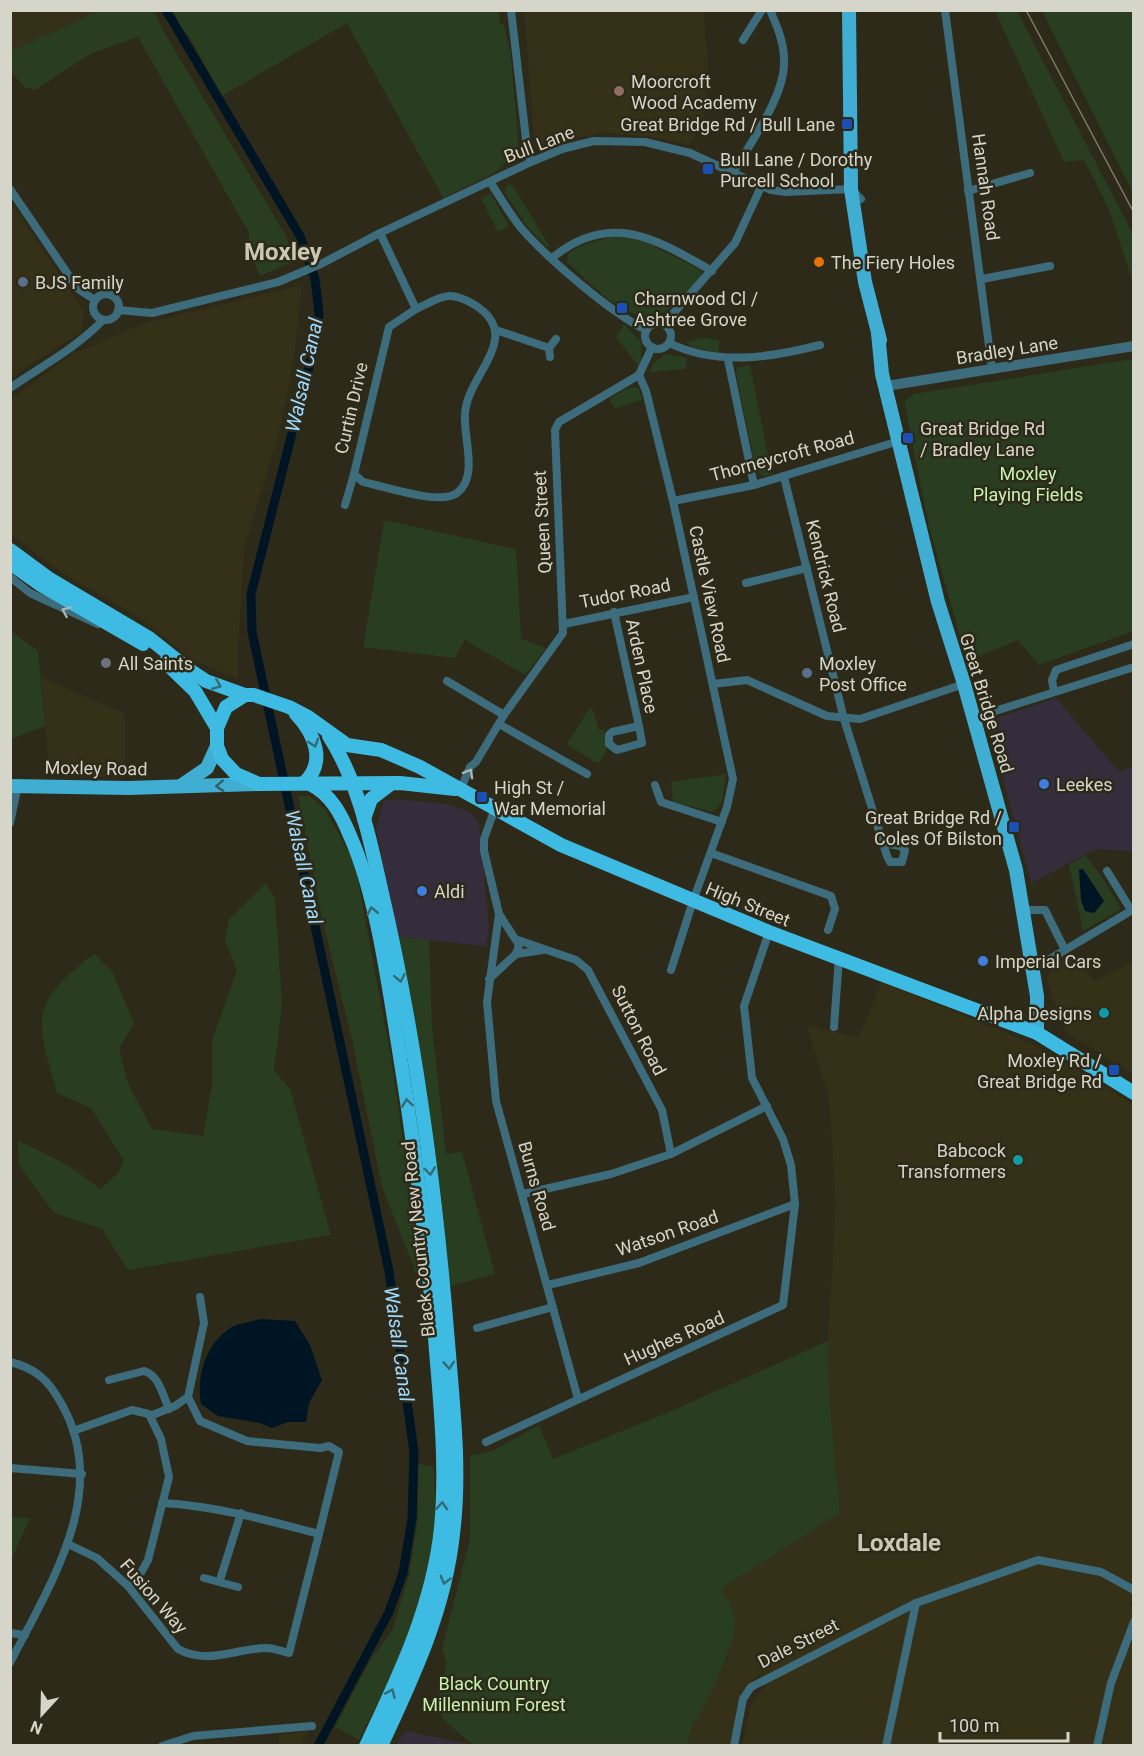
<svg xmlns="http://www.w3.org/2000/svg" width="1144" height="1756" viewBox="0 0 1144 1756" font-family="Roboto,sans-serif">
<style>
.commercial{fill:#352d3c}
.built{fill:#353119}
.green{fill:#293d20}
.water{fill:#001523}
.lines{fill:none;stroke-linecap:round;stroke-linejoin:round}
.canal{stroke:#001523;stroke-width:9}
.minor{stroke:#3d6c7d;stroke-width:8}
.tertiary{stroke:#3d6c7d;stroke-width:10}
.primary{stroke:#40aed2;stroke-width:14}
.trunk{stroke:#3ebbe2;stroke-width:14}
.tram{stroke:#7e7c6e;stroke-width:1.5}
.oneway{stroke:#a8b6b3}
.oneway2{stroke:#356b73}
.oneway3{stroke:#355f63}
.education-dot{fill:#8d6e63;stroke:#2d2a19;stroke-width:2}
.transit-dot{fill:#1a4fb4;stroke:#2d2a19;stroke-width:2}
.food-dot{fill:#e8710a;stroke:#2d2a19;stroke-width:2}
.service-dot{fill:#5c6f8a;stroke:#2d2a19;stroke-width:2}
.worship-dot{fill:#6b7280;stroke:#2d2a19;stroke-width:2}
.shop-dot{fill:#3f7fe0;stroke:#2d2a19;stroke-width:2}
.culture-dot{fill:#0f9aa8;stroke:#2d2a19;stroke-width:2}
.labels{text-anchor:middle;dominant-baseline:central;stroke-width:5;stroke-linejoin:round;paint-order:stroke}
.poi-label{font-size:18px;fill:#d6d5ca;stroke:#2d2a19;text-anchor:start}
.street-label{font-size:18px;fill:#d6d5ca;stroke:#2d2a19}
.park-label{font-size:18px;fill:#c4f3b1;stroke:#2d2a19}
.water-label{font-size:20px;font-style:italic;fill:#9ed9ff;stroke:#2d2a19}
.district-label{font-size:24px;font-weight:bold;fill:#cac7b3;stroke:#2d2a19}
</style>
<rect width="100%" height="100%" fill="#2d2a19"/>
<g class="commercial">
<path d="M 1056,698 L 1119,772 L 1133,766 L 1133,848 L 1132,851 L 1096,849 L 1031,883 L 988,721 Z"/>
<path d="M 395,799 L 446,804 L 470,812 L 479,824 L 489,926 L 486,946 L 398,937 L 376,829 L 384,801 Z"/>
<path d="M 405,1731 L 473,1745 L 396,1745 Z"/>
</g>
<g class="built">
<path d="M 11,10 L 102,10 L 102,11 L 11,51 Z"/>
<path d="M 524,11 L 703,11 L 708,64 L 704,118 L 689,145 L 659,138 L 603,132 L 535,147 Z"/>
<path d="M 11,203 L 84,311 L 81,332 L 11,377 Z"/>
<path d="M 302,285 L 294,357 L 281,425 L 244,549 L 238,646 L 238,679 L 191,659 L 142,619 L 61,572 L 11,534 L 11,399 L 73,354 L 142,324 Z"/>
<path d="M 41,677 L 125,714 L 125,778 L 50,775 Z"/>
<path d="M 1073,954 L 1094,981 L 1133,962 L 1133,1074 L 1066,1032 L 1047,980 L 1051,969 Z"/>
<path d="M 882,982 L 1032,1044 L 1115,1092 L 1133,1106 L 1134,1599 L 1130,1605 L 1134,1607 L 1133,1745 L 742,1745 L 751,1705 L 766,1685 L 762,1671 L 742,1691 L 731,1745 L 695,1745 L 687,1739 L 716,1676 L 728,1659 L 735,1619 L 721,1589 L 840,1513 L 829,1396 L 828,1341 L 836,1204 L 829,1097 L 807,1026 L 859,1037 Z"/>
<path d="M 308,1731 L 301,1745 L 278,1745 L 279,1735 Z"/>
</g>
<g class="green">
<path d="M 102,10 L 154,11 L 164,32 L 286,236 L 294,261 L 260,276 L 248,247 L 249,233 L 138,37 L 92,53 L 35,90 L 24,87 L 11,71 L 11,51 Z"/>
<path d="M 170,11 L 499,11 L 500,24 L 504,24 L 511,56 L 519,151 L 496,172 L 443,198 L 347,23 L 222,96 L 189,36 L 173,20 Z"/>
<path d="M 995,11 L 1017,11 L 1133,234 L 1133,282 L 1109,209 L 1084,160 L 1064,162 Z"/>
<path d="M 1042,11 L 1133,11 L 1133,193 Z"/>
<path d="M 512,184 L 550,247 L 547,247 L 529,229 L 505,193 L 506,186 Z"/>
<path d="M 491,194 L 509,226 L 498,232 L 481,198 Z"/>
<path d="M 612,236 L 638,238 L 701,270 L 701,277 C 690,288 677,306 664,312 C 629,330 592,283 567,262 L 568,254 L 580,246 Z"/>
<path d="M 624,324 L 641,342 L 641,359 L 639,367 L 616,337 Z"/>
<path d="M 705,338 L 719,340 L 719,354 L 692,347 L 685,342 Z"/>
<path d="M 666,354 L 687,358 L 685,369 L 649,372 L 655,362 Z"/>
<path d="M 1133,359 L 1133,631 L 1039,665 L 1018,640 L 967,661 L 929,527 L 904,401 L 914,394 Z"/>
<path d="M 750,365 L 772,475 L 763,476 L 756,470 L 736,374 L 737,368 Z"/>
<path d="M 630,387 L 638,388 L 643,399 L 615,409 L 609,399 Z"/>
<path d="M 384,520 L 516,549 L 521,639 L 546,648 L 525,675 L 465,640 L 455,658 L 363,647 Z"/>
<path d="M 11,631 L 38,651 L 45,726 L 11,739 Z"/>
<path d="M 590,707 L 593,711 L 599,730 L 604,730 L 607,749 L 600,762 L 595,762 L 567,744 Z"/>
<path d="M 726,774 L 722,802 L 714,812 L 673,802 L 671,782 Z"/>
<path d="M 298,796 L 309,796 L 325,809 L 355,864 L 391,1057 L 418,1242 L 421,1285 L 382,1187 L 352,1039 L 321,914 Z"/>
<path d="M 1085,855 L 1100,874 L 1121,909 L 1083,931 L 1069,865 Z"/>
<path d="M 266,883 L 275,899 L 282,1005 L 274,1071 L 290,1089 L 331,1235 L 128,1270 L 102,1229 L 54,1213 L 19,1165 L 18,1140 L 69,1166 L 101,1189 L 118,1173 L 124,1160 L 91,1108 L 57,1093 C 36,1019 28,1004 94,954 L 112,971 L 134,1023 L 119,1049 L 128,1083 L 152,1129 L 203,1136 L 212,1085 L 212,1041 L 237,970 L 225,940 L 229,919 Z"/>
<path d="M 398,937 L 429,940 L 432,1026 L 446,1154 L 462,1152 L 495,1274 L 450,1286 L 435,1157 Z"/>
<path d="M 828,1341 L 829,1396 L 840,1513 L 721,1589 C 725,1598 734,1609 735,1618 C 739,1646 700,1711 687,1739 L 695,1745 L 473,1745 L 443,1719 L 437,1702 L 447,1663 L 442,1649 L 470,1539 L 470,1456 L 492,1451 L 539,1425 L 553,1459 L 669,1412 Z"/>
<path d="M 418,1464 L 434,1467 C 434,1490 437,1514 434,1537 C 423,1610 393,1675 359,1740 L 335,1727 L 371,1659 L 392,1631 L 409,1576 L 418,1519 Z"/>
<path d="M 11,1517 L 30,1518 L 11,1560 L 10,1517 Z"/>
</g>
<g class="water">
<path d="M 1083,869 L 1104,901 L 1094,913 L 1085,911 L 1081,900 L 1079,870 Z"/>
<path d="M 260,1319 L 295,1321 L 310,1345 L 322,1380 L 309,1403 L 306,1422 L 288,1422 L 272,1428 L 260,1423 L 218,1416 L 201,1404 C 196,1376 206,1343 232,1327 C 239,1323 251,1322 260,1319 Z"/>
</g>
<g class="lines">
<path class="canal" d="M 166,10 L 300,236 L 315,279 L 319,313 L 314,347 L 251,594 L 252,632 L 389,1271 L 414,1452 L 412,1519 L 403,1573 L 389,1612 L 318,1746"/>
<g class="minor">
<path d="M 511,10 L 527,148 L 531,162"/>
<path d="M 945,10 L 992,369"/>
<path d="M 743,40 L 762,10"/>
<path d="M 733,173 C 750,143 786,95 784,60 C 784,42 777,26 770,10"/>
<path d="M 490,182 C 500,197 510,214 521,228 C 547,258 611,313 646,330"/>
<path d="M 10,189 L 78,289 L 95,300"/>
<path d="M 968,191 L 1030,173"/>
<path d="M 380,233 L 416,309 C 442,297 448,289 475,305 C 525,337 467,374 465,414 C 463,437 479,477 457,493 C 440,506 384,486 363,482 L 354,474 L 389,327 L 416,309"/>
<path d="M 552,258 C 610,210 656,239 712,271"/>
<path d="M 982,279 L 1050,266"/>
<circle cx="106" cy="307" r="13"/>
<path d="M 118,310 L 152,313 L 278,282 L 321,264 L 380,233 L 531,162 L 562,149 L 594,141 L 645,142 L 690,153 L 771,190 L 786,192 L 851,189 L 861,199"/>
<circle cx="658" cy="336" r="13"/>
<path d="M 664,324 L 735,243 L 761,187"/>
<path d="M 496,330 L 549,348"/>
<path d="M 669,343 C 717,366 769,358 820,345"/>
<path d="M 550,357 L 549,348 L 556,339"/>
<path d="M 728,360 L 754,485"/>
<path d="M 639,375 L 646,391 L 673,501 L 733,779 L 727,807 L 693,901 L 671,970"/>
<path d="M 10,388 C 43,365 75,349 103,320"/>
<path d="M 784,477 L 844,719 L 887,856 L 890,862 L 902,862 L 905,850 L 900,846 L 883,843"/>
<path d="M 673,501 L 754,485 L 899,441"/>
<path d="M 345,505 L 354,474"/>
<path d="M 10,577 L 30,593 L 98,624"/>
<path d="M 746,583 L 807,568"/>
<path d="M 614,612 L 639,726 L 642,743 L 617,750 L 609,744 L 609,735 L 612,732 L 639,726"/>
<path d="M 564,624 L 694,597"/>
<path d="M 447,681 L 504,715"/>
<path d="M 713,684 L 747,680 L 827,716 L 860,719 L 964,684"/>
<path d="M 1054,692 L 1052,680 L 1056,670 L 1134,644"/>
<path d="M 973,718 L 1134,667"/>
<path d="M 499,724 L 587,774"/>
<path d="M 655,785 L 661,802 L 722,822"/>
<path d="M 460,791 L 470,767 L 476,762 L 504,715 L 563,633 L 555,430 L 559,422 L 639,375 L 652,347"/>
<path d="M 10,823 L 18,785"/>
<path d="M 711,853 L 831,896 L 835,909 L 828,930"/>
<path d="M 1107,871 L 1131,910"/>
<path d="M 1023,910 L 1045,910 L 1065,950"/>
<path d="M 499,914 L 487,1002 L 496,1101 L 578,1399"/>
<path d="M 518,940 L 576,960 L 588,970 L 662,1110 L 671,1154"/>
<path d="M 516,954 L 543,950"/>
<path d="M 1033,969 L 1134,909"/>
<path d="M 489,979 L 516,954 L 519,945 L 499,914 L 484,851 L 484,839 L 494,811"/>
<path d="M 834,1027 L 839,957"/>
<path d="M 523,1194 L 611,1174 L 671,1154 L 767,1106"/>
<path d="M 548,1285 L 639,1263 L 795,1204"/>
<path d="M 477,1328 L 553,1307"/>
<path d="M 10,1362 C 36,1368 49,1381 61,1403 C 112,1491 50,1584 10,1663"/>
<path d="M 109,1380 L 144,1371 C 159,1375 163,1396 169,1409"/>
<path d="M 188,1397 L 200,1421 L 247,1441 L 320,1448 L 329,1446 L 339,1452 L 319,1534"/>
<path d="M 150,1416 L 175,1406 L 188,1397 L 204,1323 L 200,1297"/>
<path d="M 73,1431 L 132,1410 L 149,1414 L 161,1439 L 169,1477 L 148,1560 L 139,1576 L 128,1586"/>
<path d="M 486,1442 L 783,1305 L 795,1204 L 791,1165 L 783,1139 L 752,1078 L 744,1006 L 769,932"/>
<path d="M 10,1468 L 82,1474"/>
<path d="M 68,1544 L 97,1558 L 128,1586 L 178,1649 C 207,1665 234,1649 266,1648 C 273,1648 282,1651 289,1653 L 319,1534 C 266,1520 216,1506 162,1503"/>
<path d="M 204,1578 L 238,1587"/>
<path d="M 220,1580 L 241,1513"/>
<path d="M 10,1633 L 25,1635"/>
<path d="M 162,1746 L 193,1736 L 312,1726"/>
<path d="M 734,1746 L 743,1699 L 751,1687 L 916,1603 L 1038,1560 L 1101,1572 L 1134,1590"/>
<path d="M 886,1746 L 916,1603"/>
<path d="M 1097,1746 L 1111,1683 L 1134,1622"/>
</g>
<path class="tertiary" d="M 886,386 L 1134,346"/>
<g class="primary">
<path d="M 849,10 L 851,189 L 865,282 L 880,340"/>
<path d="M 878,333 L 882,374 L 938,602 L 964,684 L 1016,870 L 1037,996 L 1037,1033"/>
<path d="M 182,785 L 207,768 L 217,746"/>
<path d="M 10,786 L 128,788 L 259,784"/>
</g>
<g class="trunk">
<path d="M 10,550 L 48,578 L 149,638 L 188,669 L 206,681 L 245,695"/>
<path d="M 10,563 L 41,585 L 143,644"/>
<path d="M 165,662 L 195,691 L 217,728"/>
<path d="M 296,714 C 314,733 327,762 304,783"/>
<path d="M 329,736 C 359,783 370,840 382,893 C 416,1040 436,1191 448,1342 C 453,1406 461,1470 453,1534 C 445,1610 413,1677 381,1746"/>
<path d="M 310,784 C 332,795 342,816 351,838 C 376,895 388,981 398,1044 C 414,1141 426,1239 435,1338 C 440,1401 447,1464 441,1528 C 433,1606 399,1676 366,1746"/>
<path d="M 455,789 L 400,783 L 259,784 L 236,774 L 222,759 L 217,746 L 217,728 L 226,707 L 245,695 L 254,695 L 289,707 L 308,717 L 347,745 L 381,750 L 420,767 L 561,845 L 769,932 L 1037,1033 L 1134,1093"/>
<path d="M 364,819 L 371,799 L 392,783"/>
</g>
<path class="tram" d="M 1026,10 L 1134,213"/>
</g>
<defs><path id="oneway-chevron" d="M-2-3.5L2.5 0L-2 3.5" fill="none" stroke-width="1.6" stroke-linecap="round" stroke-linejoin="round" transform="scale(1.5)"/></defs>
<g class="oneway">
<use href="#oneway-chevron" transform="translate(66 611) rotate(-156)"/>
<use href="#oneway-chevron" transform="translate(469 773) rotate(-60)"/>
</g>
<g class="oneway2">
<use href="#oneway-chevron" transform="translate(217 685) rotate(22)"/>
<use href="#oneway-chevron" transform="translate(314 743) rotate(72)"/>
<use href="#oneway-chevron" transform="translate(372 911) rotate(-103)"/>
<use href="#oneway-chevron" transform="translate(400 978) rotate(79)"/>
<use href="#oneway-chevron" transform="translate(407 1103) rotate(-98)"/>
<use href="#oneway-chevron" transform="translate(430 1171) rotate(83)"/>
<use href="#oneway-chevron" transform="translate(449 1365) rotate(86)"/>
<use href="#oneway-chevron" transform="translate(442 1506) rotate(-87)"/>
<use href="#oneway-chevron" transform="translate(445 1580) rotate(104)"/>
<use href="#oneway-chevron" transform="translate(391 1693) rotate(-66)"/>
</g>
<use class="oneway3" href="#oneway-chevron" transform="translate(220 786) rotate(177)"/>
<circle class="education-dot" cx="619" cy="91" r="6"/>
<g class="transit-dot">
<rect x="841" y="118" width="12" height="12" rx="3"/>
<rect x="702" y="163" width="12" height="12" rx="3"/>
<rect x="616" y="302" width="12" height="12" rx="3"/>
<rect x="902" y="432" width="12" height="12" rx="3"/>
<rect x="476" y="791" width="12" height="12" rx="3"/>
<rect x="1008" y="821" width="12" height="12" rx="3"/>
<rect x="1108" y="1064" width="12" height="12" rx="3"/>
</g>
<circle class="food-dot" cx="819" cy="262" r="6"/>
<g class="service-dot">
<circle cx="23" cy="282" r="6"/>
<circle cx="807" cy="673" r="6"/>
</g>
<circle class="worship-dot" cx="106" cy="663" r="6"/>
<g class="shop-dot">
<circle cx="1044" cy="784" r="6"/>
<circle cx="422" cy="891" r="6"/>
<circle cx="983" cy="961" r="6"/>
</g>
<g class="culture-dot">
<circle cx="1104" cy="1013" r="6"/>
<circle cx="1018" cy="1160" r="6"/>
</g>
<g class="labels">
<g class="poi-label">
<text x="631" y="81">Moorcroft<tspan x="631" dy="21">Wood Academy</tspan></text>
<text x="835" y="124" text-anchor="end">Great Bridge Rd / Bull Lane</text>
<text x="720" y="159">Bull Lane / Dorothy<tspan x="720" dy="21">Purcell School</tspan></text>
<text x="831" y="262">The Fiery Holes</text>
<text x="35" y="282">BJS Family</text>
<text x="634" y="298">Charnwood Cl /<tspan x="634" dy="21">Ashtree Grove</tspan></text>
<text x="920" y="428">Great Bridge Rd<tspan x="920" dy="21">/ Bradley Lane</tspan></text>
<text x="118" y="663">All Saints</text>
<text x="819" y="663">Moxley<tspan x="819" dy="21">Post Office</tspan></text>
<text x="1056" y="784">Leekes</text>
<text x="494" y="787">High St /<tspan x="494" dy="21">War Memorial</tspan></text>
<text x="1002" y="817" text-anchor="end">Great Bridge Rd /<tspan x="1002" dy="21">Coles Of Bilston</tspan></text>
<text x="434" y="891">Aldi</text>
<text x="995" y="961">Imperial Cars</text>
<text x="1092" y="1013" text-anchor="end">Alpha Designs</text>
<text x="1102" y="1060" text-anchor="end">Moxley Rd /<tspan x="1102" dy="21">Great Bridge Rd</tspan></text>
<text x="1006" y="1150" text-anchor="end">Babcock<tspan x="1006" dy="21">Transformers</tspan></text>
</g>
<g class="street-label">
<text transform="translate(539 144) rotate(-21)">Bull Lane</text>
<text transform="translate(986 187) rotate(82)">Hannah Road</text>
<text transform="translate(1007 350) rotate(-9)">Bradley Lane</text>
<text transform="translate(351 408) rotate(-77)">Curtin Drive</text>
<text transform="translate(782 456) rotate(-15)">Thorneycroft Road</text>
<text transform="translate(542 522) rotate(-93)">Queen Street</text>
<text transform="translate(826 576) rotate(76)">Kendrick Road</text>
<text transform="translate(625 593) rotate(-11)">Tudor Road</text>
<text transform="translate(710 594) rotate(78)">Castle View Road</text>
<text transform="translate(642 666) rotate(78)">Arden Place</text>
<text transform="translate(987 703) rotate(73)">Great Bridge Road</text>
<text transform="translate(96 768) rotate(1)">Moxley Road</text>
<text transform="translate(748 904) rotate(22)">High Street</text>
<text transform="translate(639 1030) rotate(63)">Sutton Road</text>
<text transform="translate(537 1186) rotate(74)">Burns Road</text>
<text transform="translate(667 1233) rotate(-19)">Watson Road</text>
<text transform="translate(418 1239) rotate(-96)">Black Country New Road</text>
<text transform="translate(674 1338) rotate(-24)">Hughes Road</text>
<text transform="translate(154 1596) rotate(49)">Fusion Way</text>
<text transform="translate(798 1643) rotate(-27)">Dale Street</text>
</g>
<g class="park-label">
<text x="1028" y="473">Moxley<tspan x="1028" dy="21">Playing Fields</tspan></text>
<text x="494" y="1683">Black Country<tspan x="494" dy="21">Millennium Forest</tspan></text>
</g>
<g class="water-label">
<text transform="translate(304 375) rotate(-78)">Walsall Canal</text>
<text transform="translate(304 867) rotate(78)">Walsall Canal</text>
<text transform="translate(399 1344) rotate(82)">Walsall Canal</text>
</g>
<g class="district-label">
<text x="283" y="252">Moxley</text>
<text x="899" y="1543">Loxdale</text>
</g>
</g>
<rect width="1144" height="1756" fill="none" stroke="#d6d5ca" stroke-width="24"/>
<g transform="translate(42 1714) rotate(202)" stroke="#2d2a19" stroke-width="4.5" paint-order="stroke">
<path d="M0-4.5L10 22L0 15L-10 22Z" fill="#d6d5ca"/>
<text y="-9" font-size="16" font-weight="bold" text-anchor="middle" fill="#d6d5ca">N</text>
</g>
<path d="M940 1732v9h128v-9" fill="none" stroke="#d6d5ca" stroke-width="3"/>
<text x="949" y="1732" font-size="18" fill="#d6d5ca" stroke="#2d2a19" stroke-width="4.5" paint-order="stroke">100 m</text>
</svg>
